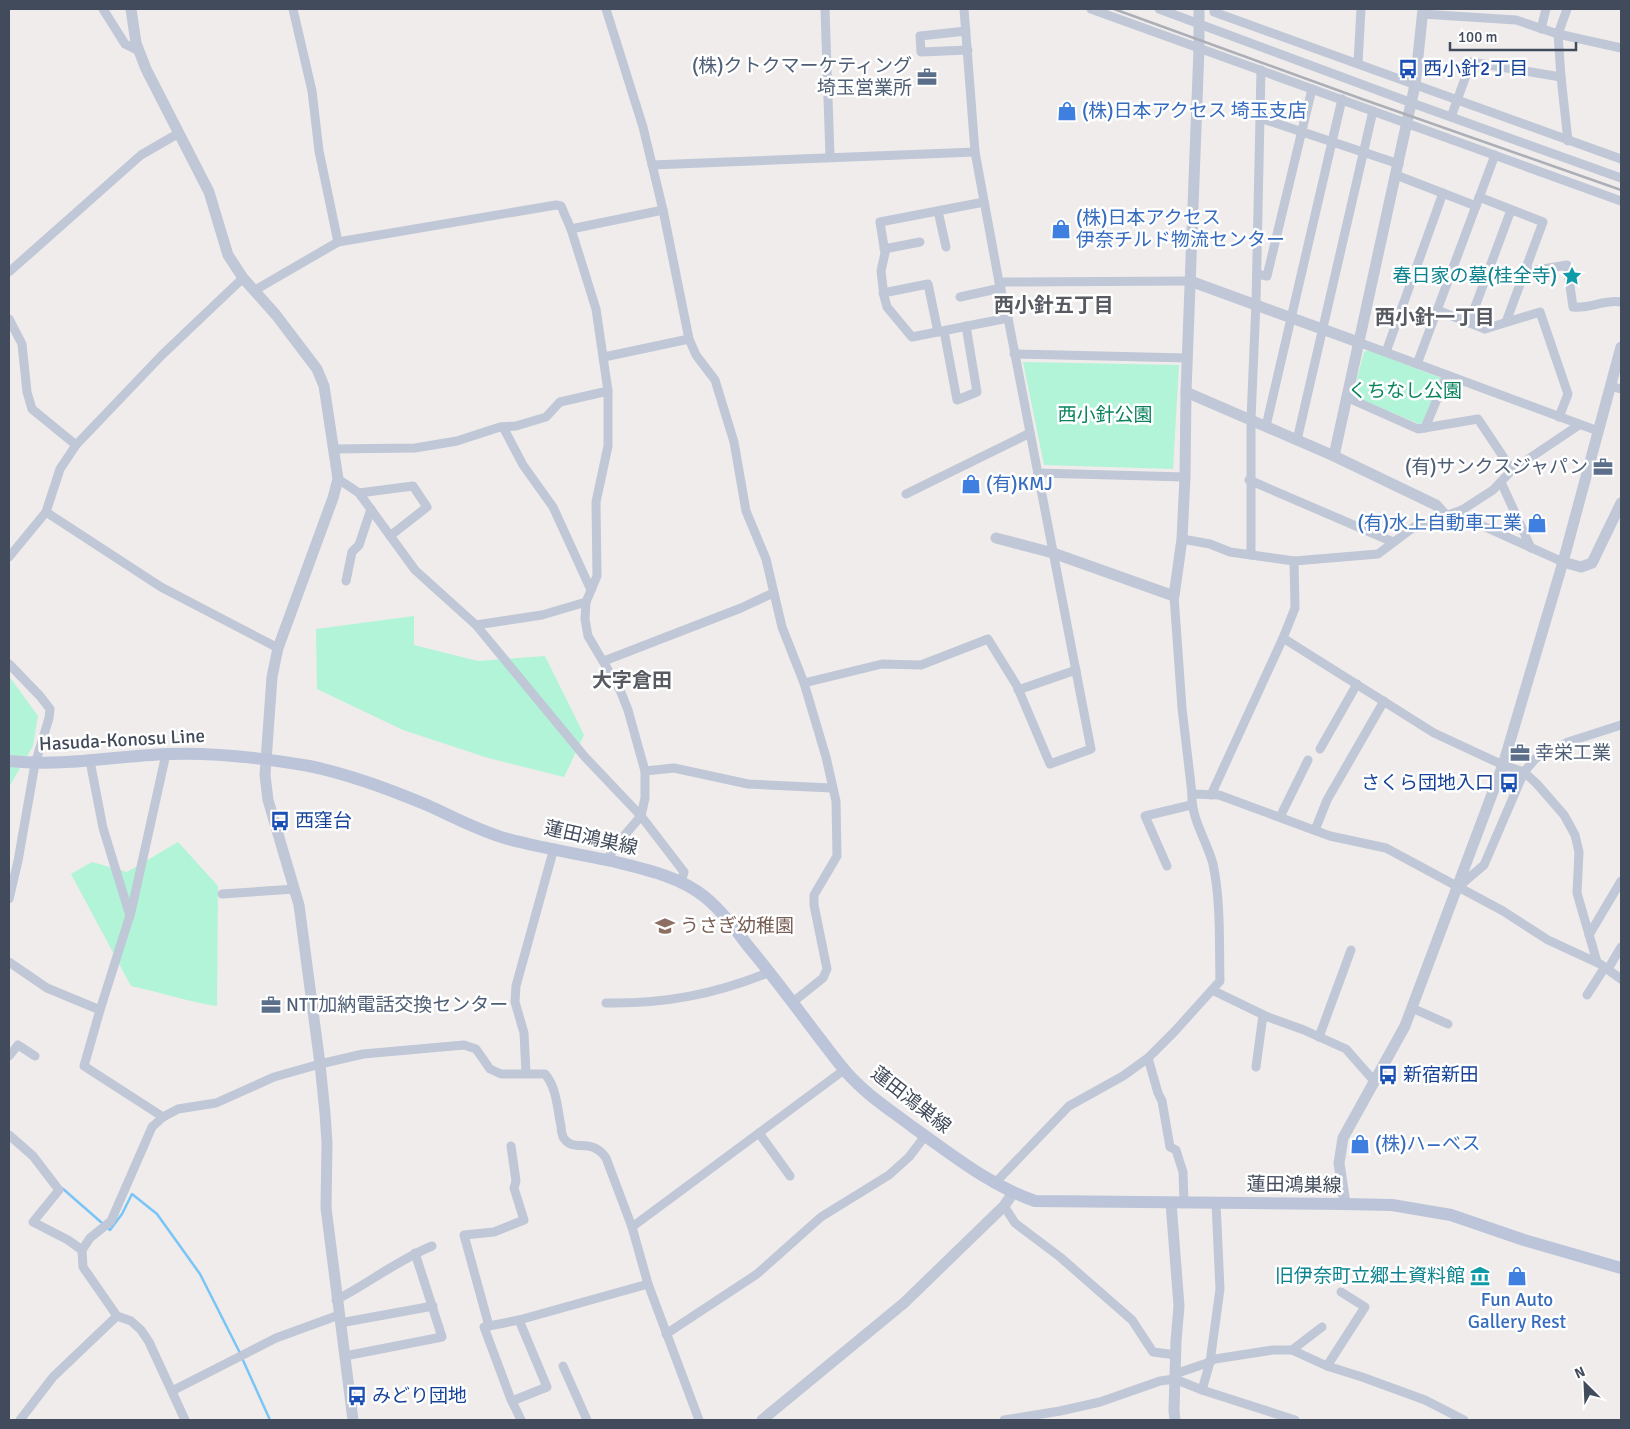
<svg xmlns="http://www.w3.org/2000/svg" width="1630" height="1429" viewBox="0 0 1630 1429" font-family="Signika,'Noto Sans JP',sans-serif">
<style>
.green{fill:#b2f4d8}
.lines{fill:none;stroke-linecap:round;stroke-linejoin:round}
.stream{stroke:#7ac5f7;stroke-width:2.5}
.minor{stroke:#c0c7d6;stroke-width:9}
.tertiary{stroke:#c0c7d6;stroke-width:11}
.secondary{stroke:#bbc4d8;stroke-width:12}
.rail{stroke:#adafb7;stroke-width:2.5}
.labels{text-anchor:middle;dominant-baseline:central;stroke-width:5;stroke-linejoin:round;paint-order:stroke}
.service-label{font-size:19px;fill:#4e5e75;stroke:#fff;text-anchor:end}
.transit-label{font-size:19px;fill:#164399;stroke:#fff;text-anchor:start}
.shop-label{font-size:19px;fill:#366cbe;stroke:#fff;text-anchor:start}
.culture-label{font-size:19px;fill:#0d838f;stroke:#fff;text-anchor:end}
.park-label{font-size:19px;fill:#0b845e;stroke:#fff}
.street-label{font-size:19px;fill:#424b5b;stroke:#fff}
.education-label{font-size:19px;fill:#785e54;stroke:#fff;text-anchor:start}
.neighbourhood-label{font-size:20px;font-weight:bold;fill:#585a62;stroke:#fff}
</style>
<rect width="100%" height="100%" fill="#efeceb"/>
<g class="green">
<path d="M 1368,350 L 1441,378 L 1423,423 L 1419,424 L 1355,397 L 1353,394 L 1364,352 Z"/>
<path d="M 1023,362 L 1179,365 L 1173,469 L 1044,465 Z"/>
<path d="M 414,616 L 414,645 L 478,661 L 545,656 L 584,735 L 564,777 L 488,758 L 403,730 L 317,689 L 316,629 Z"/>
<path d="M 9,676 L 38,716 L 33,746 L 9,787 Z"/>
<path d="M 178,842 L 218,886 L 217,1006 C 188,1002 160,992 131,986 L 71,874 L 92,862 L 127,872 Z"/>
</g>
<g class="lines">
<g class="stream">
<path d="M 62,1188 L 110,1230 L 122,1214 L 132,1194 L 157,1214 L 200,1274 L 240,1353"/>
<path d="M 242,1358 L 270,1420"/>
</g>
<g class="minor">
<path d="M 103,9 L 125,44 L 139,51"/>
<path d="M 293,9 L 312,91 L 319,151 L 338,242"/>
<path d="M 606,9 L 643,127 L 663,210 L 689,339 L 696,355 L 715,380 L 734,442 L 746,511 L 766,559 L 782,627 L 804,683 L 826,757 L 836,801 L 837,856 L 814,895 L 814,905 L 827,969 L 823,978 L 793,1002"/>
<path d="M 825,9 L 830,157"/>
<path d="M 1091,9 L 1621,201"/>
<path d="M 1159,9 L 1412,103 L 1621,178"/>
<path d="M 1567,9 L 1558,34 L 1561,77 L 1568,141"/>
<path d="M 1214,12 L 1621,159"/>
<path d="M 1422,14 L 1516,20 L 1558,34 L 1621,48"/>
<path d="M 1541,29 L 1546,9"/>
<path d="M 966,31 L 920,36 L 921,52 L 968,50"/>
<path d="M 1358,63 L 1361,9"/>
<path d="M 1451,117 L 1471,62 L 1561,77"/>
<path d="M 1260,118 L 1399,164"/>
<path d="M 652,165 L 975,152"/>
<path d="M 1396,175 L 1476,206"/>
<path d="M 1479,197 L 1543,222 L 1506,322"/>
<path d="M 984,202 L 880,222 L 885,253 L 881,271 L 884,296 L 887,307 L 912,337 L 1008,318"/>
<path d="M 938,211 L 946,247"/>
<path d="M 571,229 L 663,210"/>
<path d="M 884,249 L 920,242"/>
<path d="M 9,272 L 141,155 L 179,133"/>
<path d="M 1525,272 L 1567,265 L 1573,307 C 1590,309 1605,299 1621,302"/>
<path d="M 1257,274 L 1267,276 L 1312,89"/>
<path d="M 999,282 L 1190,281"/>
<path d="M 255,290 L 338,242 L 556,205 L 561,206 L 571,229 L 596,309 L 608,391 L 608,446 L 596,502 L 597,576 L 586,602 L 585,619 L 588,636 L 620,690 L 628,710 L 645,771 L 645,798 L 641,816 L 617,844 L 607,860"/>
<path d="M 883,293 L 928,284 L 938,332"/>
<path d="M 960,297 L 1001,288"/>
<path d="M 1437,310 L 1485,329 L 1540,312 L 1568,394 L 1559,417"/>
<path d="M 9,319 L 22,344 L 27,392 L 32,409 L 76,445"/>
<path d="M 1469,323 L 1511,210"/>
<path d="M 944,331 L 957,400 L 977,392 L 966,326"/>
<path d="M 1358,342 L 1598,431"/>
<path d="M 1386,352 L 1443,193"/>
<path d="M 1014,354 L 1188,358"/>
<path d="M 604,357 L 689,339"/>
<path d="M 1417,364 L 1495,155"/>
<path d="M 1610,386 L 1621,389"/>
<path d="M 1346,397 L 1418,429 L 1478,419 L 1512,470"/>
<path d="M 1266,426 L 1342,99"/>
<path d="M 503,427 L 523,465 L 553,507 L 591,590"/>
<path d="M 1425,428 L 1447,375"/>
<path d="M 1297,440 L 1373,111"/>
<path d="M 333,449 L 415,448 L 457,441 L 500,427 L 516,426 L 546,417 L 560,402 L 608,391"/>
<path d="M 1038,473 L 1185,477"/>
<path d="M 338,479 L 359,493 L 415,570 L 476,625 L 585,757 L 641,816 L 684,872 L 681,882"/>
<path d="M 1249,480 L 1393,542"/>
<path d="M 1501,482 L 1531,548"/>
<path d="M 359,493 L 413,486 L 427,507 L 390,536"/>
<path d="M 906,494 L 1030,433"/>
<path d="M 1462,510 L 1465,518 L 1563,562"/>
<path d="M 46,512 L 161,587 L 278,648"/>
<path d="M 1182,539 L 1210,544 L 1230,552 L 1294,561 L 1378,554 L 1414,527 L 1462,510 L 1493,490 L 1512,470 L 1579,425"/>
<path d="M 1251,555 L 1251,419 L 1256,303 L 1261,70"/>
<path d="M 9,557 L 46,512 L 60,469 L 76,445 L 162,355 L 243,278"/>
<path d="M 1294,561 L 1295,608 L 1283,638 L 1434,733 L 1503,765 L 1524,772 L 1537,784 L 1564,815 L 1575,835 L 1579,852 L 1577,893 L 1597,962"/>
<path d="M 346,581 L 352,552 L 359,545 L 371,509"/>
<path d="M 476,625 L 542,615 L 586,602"/>
<path d="M 604,661 L 741,608 L 773,593"/>
<path d="M 9,664 L 40,696 L 50,709 L 49,718 L 35,764 L 18,861 L 9,899"/>
<path d="M 804,683 L 882,664 L 921,665 L 988,639 L 1017,686 L 1050,764 L 1091,749 L 1008,318 L 999,282 L 975,152 L 964,9"/>
<path d="M 1018,690 L 1076,670"/>
<path d="M 1320,749 L 1357,684"/>
<path d="M 90,761 L 103,828 L 130,916"/>
<path d="M 645,771 L 674,768 L 748,784 L 832,788"/>
<path d="M 1192,794 L 1219,795 L 1330,836 L 1386,848 L 1503,911 L 1548,940 L 1600,964 L 1621,979"/>
<path d="M 1211,795 L 1283,638"/>
<path d="M 1280,817 L 1308,760"/>
<path d="M 1315,830 L 1327,800 L 1384,701"/>
<path d="M 1167,866 L 1145,816 L 1191,805"/>
<path d="M 1458,887 L 1484,865 L 1524,772 L 1536,758 L 1568,742 L 1621,725"/>
<path d="M 222,894 L 295,889"/>
<path d="M 1589,935 L 1621,881"/>
<path d="M 9,962 L 47,988 L 100,1010 L 84,1066 L 163,1117"/>
<path d="M 1608,969 L 1621,947"/>
<path d="M 1212,990 L 1268,1017 L 1304,1030 L 1346,1049 L 1375,1082"/>
<path d="M 1587,995 L 1605,967"/>
<path d="M 606,1003 C 665,1004 716,994 770,972"/>
<path d="M 1412,1008 L 1448,1024"/>
<path d="M 100,1010 L 131,912 L 166,754"/>
<path d="M 1319,1037 L 1351,950"/>
<path d="M 9,1056 L 18,1045 L 35,1056"/>
<path d="M 1148,1058 L 1158,1093 L 1162,1101 L 1170,1147 L 1176,1150 L 1183,1172 L 1184,1203"/>
<path d="M 1256,1067 L 1263,1015"/>
<path d="M 526,1073 L 524,1033 L 515,1002 L 516,986 L 554,848"/>
<path d="M 759,1133 L 790,1176"/>
<path d="M 9,1135 L 33,1156 L 59,1190 L 33,1222 L 68,1240 L 82,1250"/>
<path d="M 994,1184 L 1069,1106 L 1123,1076 L 1148,1058 L 1175,1031 L 1220,981 C 1219,942 1221,902 1213,864 C 1207,841 1191,819 1192,794 L 1182,708 L 1174,596"/>
<path d="M 1004,1206 L 1015,1223 L 1060,1257 L 1132,1320 L 1153,1352 L 1176,1355"/>
<path d="M 632,1227 L 844,1070"/>
<path d="M 336,1300 C 369,1283 398,1260 432,1246"/>
<path d="M 340,1323 L 433,1306"/>
<path d="M 489,1326 L 464,1235 L 494,1232 L 524,1220 L 514,1188 L 516,1181 L 511,1146"/>
<path d="M 666,1334 L 757,1274 L 821,1217 L 889,1175 L 909,1157 L 925,1136"/>
<path d="M 1292,1350 L 1322,1327"/>
<path d="M 345,1356 L 442,1337 L 415,1253"/>
<path d="M 563,1366 L 587,1420"/>
<path d="M 1327,1366 L 1365,1307 L 1341,1292"/>
<path d="M 1175,1374 L 1210,1362 L 1220,1289 L 1216,1203"/>
<path d="M 1202,1390 L 1210,1362 L 1215,1359 L 1273,1350 L 1292,1350 L 1327,1366 L 1362,1377 L 1425,1400 L 1464,1420"/>
<path d="M 172,1391 L 276,1338 L 339,1315"/>
<path d="M 512,1401 L 547,1387 L 519,1320"/>
<path d="M 20,1420 L 53,1377 L 117,1316"/>
<path d="M 185,1420 L 149,1342 L 141,1330 L 131,1321 L 117,1316 L 83,1267 L 82,1250 L 90,1238 L 111,1221 L 152,1127 L 163,1117 L 178,1109 L 216,1103 L 274,1077 L 320,1064 L 363,1054 L 464,1045 L 476,1049 L 490,1069 L 501,1074 L 545,1074 C 557,1088 557,1108 561,1126 C 561,1129 562,1134 563,1137 C 573,1154 591,1136 606,1158 L 632,1227 L 648,1284 L 699,1420"/>
<path d="M 521,1420 L 510,1397 L 484,1327 L 519,1320 L 648,1284"/>
<path d="M 1004,1420 L 1060,1411 L 1100,1402 L 1160,1381 L 1175,1379 L 1202,1390 L 1295,1420"/>
</g>
<g class="tertiary">
<path d="M 131,9 L 136,43 L 146,69 L 209,192 L 228,255 L 243,278 L 276,315 L 317,369 L 324,386 L 338,479 L 333,498 L 278,648 L 272,677 L 265,775 L 268,800 L 299,905 L 320,1064 L 325,1113 L 327,1143 L 326,1208 L 353,1420"/>
<path d="M 1190,281 L 1358,342"/>
<path d="M 1186,392 L 1334,456 L 1436,505 L 1445,515"/>
<path d="M 1334,456 L 1415,85 L 1423,9"/>
<path d="M 996,538 L 1053,553 L 1174,596 L 1182,539 L 1185,477 L 1186,392 L 1199,48 L 1199,9"/>
<path d="M 1563,562 L 1581,567 L 1592,563 L 1621,503"/>
<path d="M 1171,1203 L 1179,1306 L 1176,1341 L 1174,1411 L 1175,1420"/>
<path d="M 1345,1204 L 1339,1163 L 1343,1138 L 1405,1026 L 1503,765 L 1563,562 L 1621,347"/>
<path d="M 762,1420 L 904,1303 L 1004,1206 L 1013,1193"/>
</g>
<path class="secondary" d="M 9,761 C 65,767 113,756 168,754 C 214,752 263,758 309,766 C 349,774 389,789 427,805 C 454,817 479,831 508,839 C 542,848 578,854 612,861 C 644,869 679,876 705,897 C 722,911 735,929 748,946 C 781,985 810,1027 842,1067 C 862,1092 889,1109 914,1128 C 954,1156 989,1185 1035,1201 L 1345,1204 L 1392,1205 L 1451,1215 L 1524,1240 L 1621,1268"/>
<path class="rail" d="M 1114,9 L 1362,99 L 1621,190"/>
</g>
<defs>
<symbol id="bus-bare" viewBox="-9 -9 18 18"><path d="M-5-6H5V4H4V6H2V4H-2V6H-4V4H-5ZM-3.5-4V0h7V-4ZM-3.5 1.2v1.5H-2V1.2ZM2 1.2v1.5H3.5V1.2Z" fill="#1a4fb4" stroke="#fff" stroke-width="2.5" paint-order="stroke"/></symbol>
<symbol id="office-bare" viewBox="-9 -9 18 18"><path d="M-6-3h4V-5.5h4V-3h4V5H-6ZM-1-4.5V-3h2v-1.5ZM-6 0V1H6V0Z" fill="#5c6f8a" stroke="#fff" stroke-width="2.5" paint-order="stroke"/></symbol>
<symbol id="shop-bare" viewBox="-9 -9 18 18"><path d="M-5-2.5h2.3a2.7 3.5 0 0 1 5.4 0H5L5.5 6h-11ZM-1.5-2.5h3a1.5 2.3 0 0 0-3 0Z" fill="#3f7fe0" stroke="#fff" stroke-width="2.5" paint-order="stroke"/></symbol>
<symbol id="sight-bare" viewBox="-9 -9 18 18"><path d="M0-6L1.8-2.2L6-1.7L2.9 1.2L3.7 5.4L0 3.3L-3.7 5.4L-2.9 1.2L-6-1.7L-1.8-2.2Z" fill="#0f9aa8" stroke="#fff" stroke-width="2.5" paint-order="stroke"/></symbol>
<symbol id="school-bare" viewBox="-9 -9 18 18"><path d="M0-5L7-2L0 1L-7-2ZM-4 1L0 2.5L4 1V4Q0 6-4 4Z" fill="#8d6e63" stroke="#fff" stroke-width="2.5" paint-order="stroke"/></symbol>
<symbol id="museum-bare" viewBox="-9 -9 18 18"><path d="M0-6L6-3V-2H-6V-3ZM-5-1h2V3h-2ZM-1-1h2V3h-2ZM3-1h2V3H3ZM-6 4H6V6H-6Z" fill="#0f9aa8" stroke="#fff" stroke-width="2.5" paint-order="stroke"/></symbol>
</defs>
<g fill-rule="evenodd">
<use href="#bus-bare" x="1394" y="55" width="28" height="28"/>
<use href="#office-bare" x="913" y="63" width="28" height="28"/>
<use href="#shop-bare" x="1053" y="97" width="28" height="28"/>
<use href="#shop-bare" x="1047" y="215" width="28" height="28"/>
<use href="#sight-bare" x="1558" y="262" width="28" height="28"/>
<use href="#office-bare" x="1589" y="453" width="28" height="28"/>
<use href="#shop-bare" x="957" y="470" width="28" height="28"/>
<use href="#shop-bare" x="1523" y="509" width="28" height="28"/>
<use href="#office-bare" x="1506" y="739" width="28" height="28"/>
<use href="#bus-bare" x="1495" y="769" width="28" height="28"/>
<use href="#bus-bare" x="266" y="807" width="28" height="28"/>
<use href="#school-bare" x="651" y="912" width="28" height="28"/>
<use href="#office-bare" x="257" y="991" width="28" height="28"/>
<use href="#bus-bare" x="1374" y="1061" width="28" height="28"/>
<use href="#shop-bare" x="1346" y="1130" width="28" height="28"/>
<use href="#museum-bare" x="1466" y="1262" width="28" height="28"/>
<use href="#shop-bare" x="1503" y="1262" width="28" height="28"/>
<use href="#bus-bare" x="343" y="1382" width="28" height="28"/>
</g>
<g class="labels">
<g class="service-label">
<text x="912" y="66">(株)クトクマーケティング<tspan x="912" dy="22">埼玉営業所</tspan></text>
<text x="1588" y="467">(有)サンクスジャパン</text>
<text x="1535" y="753" text-anchor="start">幸栄工業</text>
<text x="286" y="1005" text-anchor="start">NTT加納電話交換センター</text>
</g>
<g class="transit-label">
<text x="1423" y="69">西小針2丁目</text>
<text x="1494" y="783" text-anchor="end">さくら団地入口</text>
<text x="295" y="821">西窪台</text>
<text x="1403" y="1075">新宿新田</text>
<text x="372" y="1396">みどり団地</text>
</g>
<g class="shop-label">
<text x="1082" y="111">(株)日本アクセス 埼玉支店</text>
<text x="1076" y="218">(株)日本アクセス<tspan x="1076" dy="22">伊奈チルド物流センター</tspan></text>
<text x="986" y="484">(有)KMJ</text>
<text x="1522" y="523" text-anchor="end">(有)水上自動車工業</text>
<text x="1375" y="1144">(株)ハ―ベス</text>
<text x="1517" y="1300" text-anchor="middle">Fun Auto<tspan x="1517" dy="22">Gallery Rest</tspan></text>
</g>
<g class="culture-label">
<text x="1557" y="276">春日家の墓(桂全寺)</text>
<text x="1465" y="1276">旧伊奈町立郷土資料館</text>
</g>
<g class="park-label">
<text x="1405" y="391">くちなし公園</text>
<text x="1105" y="415">西小針公園</text>
</g>
<g class="street-label">
<text transform="translate(122 740) rotate(-3)">Hasuda-Konosu Line</text>
<text transform="translate(591 838) rotate(13)">蓮田鴻巣線</text>
<text transform="translate(911 1100) rotate(38)">蓮田鴻巣線</text>
<text transform="translate(1294 1185) rotate(1)">蓮田鴻巣線</text>
</g>
<g class="education-label">
<text x="680" y="926">うさぎ幼稚園</text>
</g>
<g class="neighbourhood-label">
<text x="1054" y="305">西小針五丁目</text>
<text x="1435" y="317">西小針一丁目</text>
<text x="632" y="680">大字倉田</text>
</g>
</g>
<rect width="1630" height="1429" fill="none" stroke="#424b5b" stroke-width="20"/>
<g transform="translate(1585 1384) rotate(336)" stroke="#ffffff" stroke-width="4" paint-order="stroke">
<path d="M0-4L9 19L0 12L-9 19Z" fill="#424b5b"/>
<text y="-8" font-size="14" font-weight="bold" text-anchor="middle" fill="#424b5b">N</text>
</g>
<path d="M1450 42v8h126v-8" fill="none" stroke="#424b5b" stroke-width="2.5"/>
<text x="1458" y="42" font-size="15" fill="#424b5b" stroke="#ffffff" stroke-width="4" paint-order="stroke">100 m</text>
</svg>
